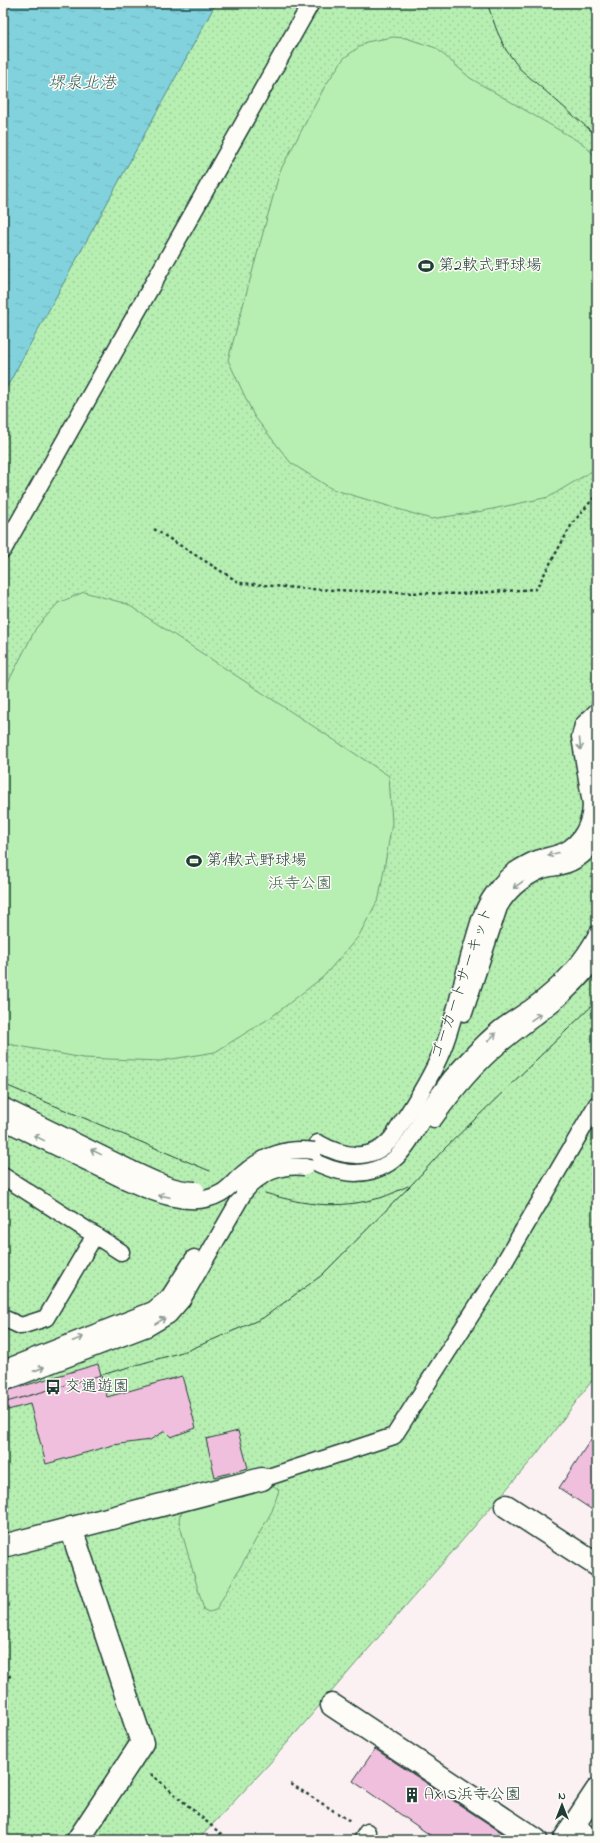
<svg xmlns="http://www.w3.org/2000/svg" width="600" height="1843" viewBox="0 0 600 1843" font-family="'Indie Flower','Klee One',sans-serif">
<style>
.grass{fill:url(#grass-dots);stroke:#6b9673}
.garden{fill:#b7efb2;stroke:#6b9673}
.water{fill:url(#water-ripples);stroke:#5a9699}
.building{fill:#f1bfde;stroke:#1f3d34}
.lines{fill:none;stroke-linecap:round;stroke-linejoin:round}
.service-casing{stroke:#1f3d34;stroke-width:19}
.pedestrian-casing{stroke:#1f3d34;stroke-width:25}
.minor-casing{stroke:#1f3d34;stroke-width:25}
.path{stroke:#1f3d34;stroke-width:2.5;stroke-dasharray:3 3;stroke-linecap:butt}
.service{stroke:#fdfcf7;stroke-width:16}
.pedestrian{stroke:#fdfcf7;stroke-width:22}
.minor{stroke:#fdfcf7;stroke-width:22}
.tram{stroke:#1f3d34;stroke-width:1}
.service-bridge-casing{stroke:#1f3d34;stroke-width:19;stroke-linecap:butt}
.service-bridge{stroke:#fdfcf7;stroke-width:16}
.oneway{stroke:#8e9c96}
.labels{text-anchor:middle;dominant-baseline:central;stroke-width:3;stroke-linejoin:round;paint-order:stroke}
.poi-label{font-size:16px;fill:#1f3d34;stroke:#fdfcf7;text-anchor:start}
.park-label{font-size:16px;fill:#3d614d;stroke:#fdfcf7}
.street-label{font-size:16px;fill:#1f3d34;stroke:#fdfcf7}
.water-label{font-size:17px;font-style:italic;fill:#38625e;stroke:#fdfcf7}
</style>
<defs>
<pattern id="grass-dots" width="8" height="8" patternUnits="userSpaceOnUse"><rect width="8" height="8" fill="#b7efb2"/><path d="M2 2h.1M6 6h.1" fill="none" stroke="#9dce9a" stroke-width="1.8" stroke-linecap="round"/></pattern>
<pattern id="water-ripples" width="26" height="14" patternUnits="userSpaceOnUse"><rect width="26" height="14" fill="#82d2dd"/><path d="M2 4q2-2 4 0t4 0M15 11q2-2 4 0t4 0" fill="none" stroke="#70b5be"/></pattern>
</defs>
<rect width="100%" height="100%" fill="#fbf0f2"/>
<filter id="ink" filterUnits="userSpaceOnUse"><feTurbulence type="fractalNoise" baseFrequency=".025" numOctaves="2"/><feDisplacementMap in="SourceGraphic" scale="8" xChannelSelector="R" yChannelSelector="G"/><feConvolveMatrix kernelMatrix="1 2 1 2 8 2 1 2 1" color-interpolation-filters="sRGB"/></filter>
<g filter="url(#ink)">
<path class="grass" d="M 216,3 L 597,3 L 597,1374 L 536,1455 L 269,1764 L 198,1840 L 3,1840 L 3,394 Z"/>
<g class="garden">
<path d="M 393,37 L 406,38 L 436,48 L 470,78 L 583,144 L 597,158 L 597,468 L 549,497 L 483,511 L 431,519 L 332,489 L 291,463 L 254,416 L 228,360 L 280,171 L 325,86 L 344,58 L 366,42 Z"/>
<path d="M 84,592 L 127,604 L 389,776 L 392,823 L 379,898 L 358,937 L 323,977 L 270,1018 L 215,1052 L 160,1061 L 83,1058 L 3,1043 L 3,692 L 36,628 L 58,603 Z"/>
<path d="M 274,1486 L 279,1490 L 272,1511 L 216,1610 L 209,1612 L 204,1610 L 180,1526 C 178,1517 179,1513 188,1509 Z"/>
</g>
<path class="water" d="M 3,3 L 216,3 L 3,394 Z"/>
<g class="building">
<path d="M 98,1364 L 107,1397 L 182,1376 L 196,1428 L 171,1437 L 165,1431 L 150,1440 L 113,1445 L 46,1464 L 30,1404 L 8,1410 L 3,1392 Z"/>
<path d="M 597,1430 L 597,1513 L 559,1488 Z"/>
<path d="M 238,1431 L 248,1468 L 215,1477 L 206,1439 Z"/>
<path d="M 375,1749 L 513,1840 L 437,1840 L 353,1781 Z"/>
</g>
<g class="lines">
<defs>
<g id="service">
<path d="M 3,550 L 311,3"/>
<path d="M 597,728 L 595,730 L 593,744 L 597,764"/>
<path d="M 464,1013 L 499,907 C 508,891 522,879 540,871 C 546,868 554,868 561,866 C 576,863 590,851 597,838"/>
<path d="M 3,1106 L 131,1169"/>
<path d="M 434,1119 C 454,1091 474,1066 501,1044 C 536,1014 571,996 597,956"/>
<path d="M 3,1121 L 124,1180"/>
<path d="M 318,1143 C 342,1157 372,1163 392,1138 C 397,1131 402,1122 407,1115 C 421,1093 436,1068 445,1043 C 456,1013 462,981 471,950 C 477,930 481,910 493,894 C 500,884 508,874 519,868 C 524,865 531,861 537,859 C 546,856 556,855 564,851 C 581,843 591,823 591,804 L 580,737 L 583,725 L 597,711"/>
<path d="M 309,1159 C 335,1173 362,1180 389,1163 C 404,1154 416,1130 425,1115 C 433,1102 442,1090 451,1078 C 465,1062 480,1046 496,1032 C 507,1022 521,1015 533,1006 C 559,987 582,963 597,934"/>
<path d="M 3,1176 L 121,1252"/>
<path d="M 3,1318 L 21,1326 L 46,1318 L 95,1235"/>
<path d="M 3,1369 L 153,1310 L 169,1297 L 194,1258"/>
<path d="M 3,1383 L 147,1328 L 169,1315 L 182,1300 L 244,1192"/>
<path d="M 262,1479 L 394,1436 L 498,1273 L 597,1104"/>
<path d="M 362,1840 L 367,1832"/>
</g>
<g id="pedestrian">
<path d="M 71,1528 L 142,1743 L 78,1840"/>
<path d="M 3,1546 L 262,1479"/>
</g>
<g id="minor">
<path d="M 506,1506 L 597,1565"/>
<path d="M 332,1705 L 536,1840"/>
<path d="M 572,1827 L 592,1840"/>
<path d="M 564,1840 L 597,1790"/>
</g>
</defs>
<use href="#service" class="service-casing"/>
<use href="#pedestrian" class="pedestrian-casing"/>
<use href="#minor" class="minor-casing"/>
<g class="path">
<path d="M 154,529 L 240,583 L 309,589 L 386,592 L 460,594 L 536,589 L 572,524 L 597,494"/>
<path d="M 3,1680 L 12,1675"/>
<path d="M 151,1774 L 228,1840"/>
<path d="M 291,1784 L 350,1821"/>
</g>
<use href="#service" class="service"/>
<use href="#pedestrian" class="pedestrian"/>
<use href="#minor" class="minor"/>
<g class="tram">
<path d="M 487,3 L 497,31 L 506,50 L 520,69 L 597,136"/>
<path d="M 3,1084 L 210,1171"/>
<path d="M 265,1193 C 307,1206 337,1209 380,1198 C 390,1195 399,1190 408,1186"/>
<path d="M 3,1403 L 189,1350 L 263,1318 L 322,1275 L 413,1183 L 444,1149 L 597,1001"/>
</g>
<defs>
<g id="service-bridge">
<path d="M 131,1169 C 152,1179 173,1190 196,1190"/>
<path d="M 124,1180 C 152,1193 192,1210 221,1193 C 230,1188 236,1179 244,1173 C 265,1155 287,1147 314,1151"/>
<path d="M 244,1192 C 259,1173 281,1164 305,1167"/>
</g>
</defs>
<use href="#service-bridge" class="service-bridge-casing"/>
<use href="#service-bridge" class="service-bridge"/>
</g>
<defs><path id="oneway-shaft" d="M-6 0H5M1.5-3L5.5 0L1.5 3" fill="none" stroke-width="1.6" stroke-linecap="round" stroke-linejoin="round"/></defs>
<g class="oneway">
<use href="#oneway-shaft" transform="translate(580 744) rotate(85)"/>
<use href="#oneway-shaft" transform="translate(553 854) rotate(165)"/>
<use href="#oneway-shaft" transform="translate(518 885) rotate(144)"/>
<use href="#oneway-shaft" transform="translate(536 1017) rotate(-34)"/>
<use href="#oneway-shaft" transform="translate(492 1037) rotate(-44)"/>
<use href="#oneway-shaft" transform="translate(39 1138) rotate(-154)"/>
<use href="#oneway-shaft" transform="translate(96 1152) rotate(-154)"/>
<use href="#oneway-shaft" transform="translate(164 1196) rotate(-168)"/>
<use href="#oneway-shaft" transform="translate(160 1321) rotate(-31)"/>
<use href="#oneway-shaft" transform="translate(78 1339) rotate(-22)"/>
<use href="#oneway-shaft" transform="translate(39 1369) rotate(-21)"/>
</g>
</g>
<defs>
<symbol id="stadium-bare" viewBox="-9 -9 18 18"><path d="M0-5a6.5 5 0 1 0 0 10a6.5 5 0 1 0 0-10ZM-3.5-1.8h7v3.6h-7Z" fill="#1f3d34" stroke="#fdfcf7" stroke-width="2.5" paint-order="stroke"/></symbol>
<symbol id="bus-bare" viewBox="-9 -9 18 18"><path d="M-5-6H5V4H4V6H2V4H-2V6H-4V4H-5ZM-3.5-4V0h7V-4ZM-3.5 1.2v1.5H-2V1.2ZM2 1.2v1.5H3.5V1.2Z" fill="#1f3d34" stroke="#fdfcf7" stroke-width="2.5" paint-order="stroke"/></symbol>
<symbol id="building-bare" viewBox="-9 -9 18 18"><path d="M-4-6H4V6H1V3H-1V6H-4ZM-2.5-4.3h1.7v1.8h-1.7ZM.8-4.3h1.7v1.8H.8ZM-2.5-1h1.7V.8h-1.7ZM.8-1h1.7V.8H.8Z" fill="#1f3d34" stroke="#fdfcf7" stroke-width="2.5" paint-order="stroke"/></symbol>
</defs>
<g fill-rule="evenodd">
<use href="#stadium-bare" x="415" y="255" width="22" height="22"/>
<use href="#stadium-bare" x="183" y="850" width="22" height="22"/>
<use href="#bus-bare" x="42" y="1376" width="22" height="22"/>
<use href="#building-bare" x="401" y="1784" width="22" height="22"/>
</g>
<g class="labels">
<g class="poi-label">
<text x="438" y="266">第2軟式野球場</text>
<text x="206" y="861">第1軟式野球場</text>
<text x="65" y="1387">交通遊園</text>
<text x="424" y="1795">AXIS浜寺公園</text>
</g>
<g class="park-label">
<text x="300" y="884">浜寺公園</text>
</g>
<g class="street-label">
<text transform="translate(462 983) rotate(-71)">ゴーカートサーキット</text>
</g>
<g class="water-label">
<text x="82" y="83">堺泉北港</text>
</g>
</g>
<rect width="600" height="1843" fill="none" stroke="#fdfcf7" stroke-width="16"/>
<rect x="8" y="8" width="584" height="1827" fill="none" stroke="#1f3d34" stroke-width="1.5" filter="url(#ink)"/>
<g transform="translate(562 1805)" stroke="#fdfcf7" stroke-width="3" paint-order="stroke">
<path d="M0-3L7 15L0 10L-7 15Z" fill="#1f3d34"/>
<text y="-6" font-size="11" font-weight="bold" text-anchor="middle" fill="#1f3d34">N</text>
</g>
</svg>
